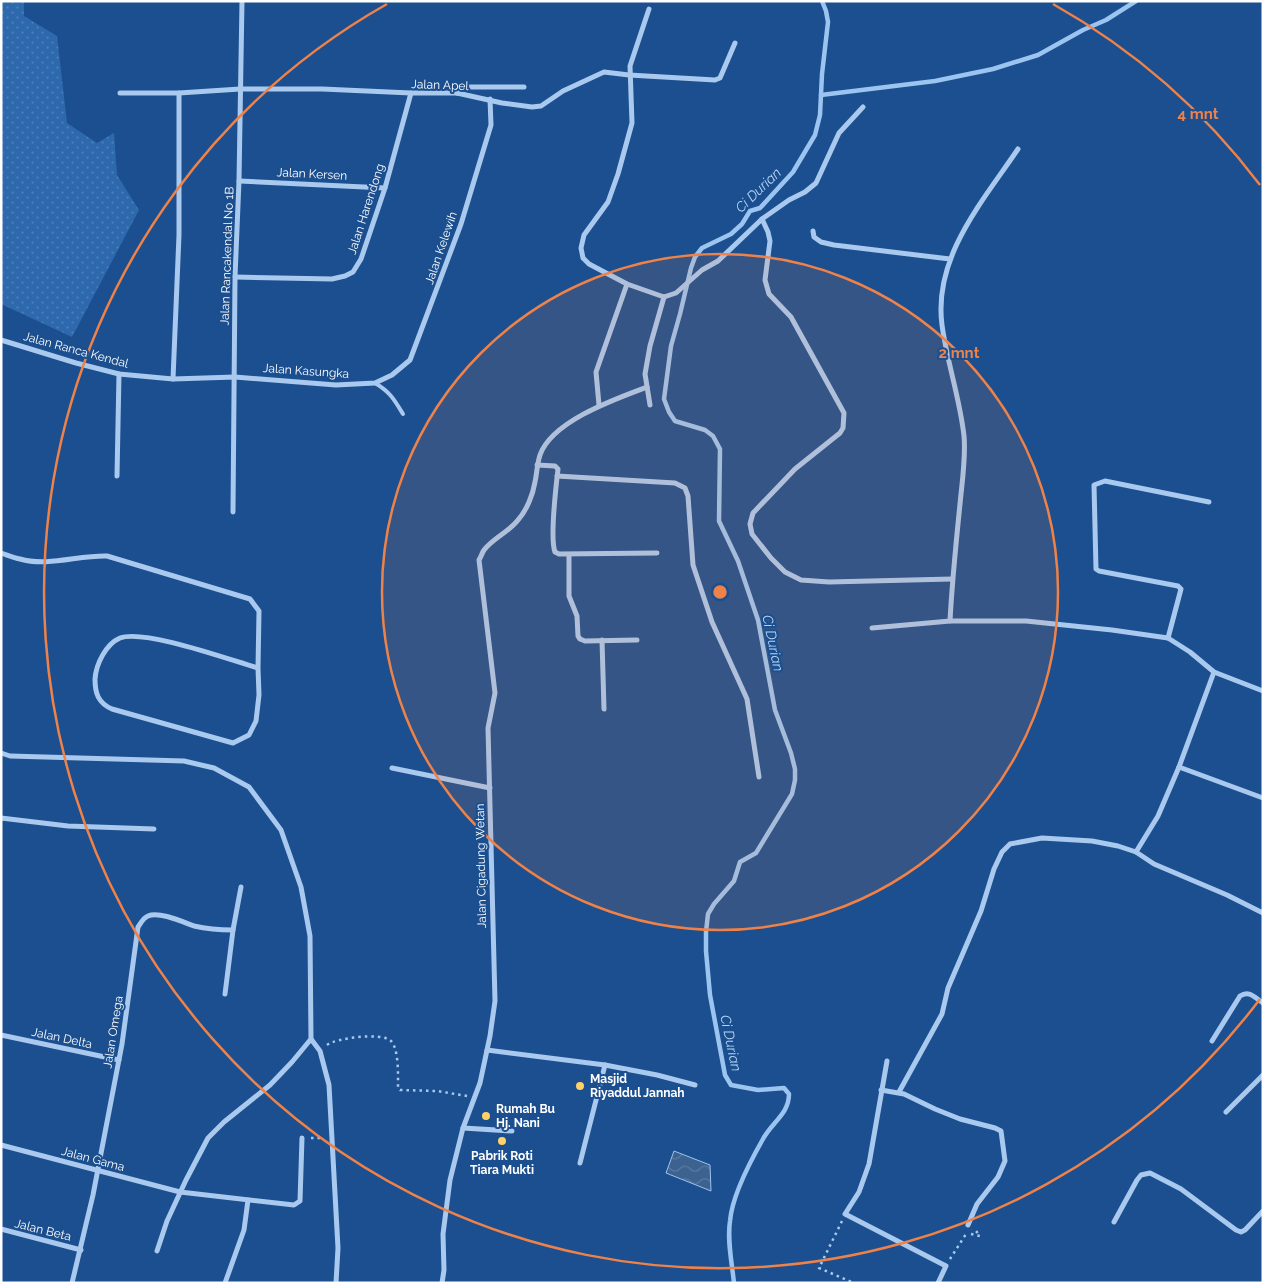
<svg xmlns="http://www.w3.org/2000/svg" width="1264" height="1284" viewBox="0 0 1264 1284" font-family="Raleway,sans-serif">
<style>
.grass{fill:url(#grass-dots)}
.water{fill:url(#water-waves);stroke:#9cc4f0}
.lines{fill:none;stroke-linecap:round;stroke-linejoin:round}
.stream{stroke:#9cc4f0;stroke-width:4.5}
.path{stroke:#a9c9ee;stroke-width:2.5;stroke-dasharray:2.5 4;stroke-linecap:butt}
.lane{stroke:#a9c9ee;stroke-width:4}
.street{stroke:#a9c9ee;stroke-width:5}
.ring{fill:none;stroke:#ee8249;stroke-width:2.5}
.poi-dot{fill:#ffd166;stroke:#1b4f8f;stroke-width:2}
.labels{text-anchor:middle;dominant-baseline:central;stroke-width:4;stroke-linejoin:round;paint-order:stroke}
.street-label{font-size:12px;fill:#fff;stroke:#1b4f8f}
.poi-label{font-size:12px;font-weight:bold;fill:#fff;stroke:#1b4f8f;text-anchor:start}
.water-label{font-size:14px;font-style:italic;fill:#b5d3f5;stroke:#1b4f8f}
.centre{fill:#ee8249;stroke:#1b4f8f;stroke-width:2.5}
.ring-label{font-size:15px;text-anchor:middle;font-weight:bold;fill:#ee8249;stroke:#1b4f8f;stroke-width:4;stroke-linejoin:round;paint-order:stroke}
</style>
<defs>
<pattern id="grass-dots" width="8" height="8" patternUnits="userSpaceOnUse" patternTransform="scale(1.25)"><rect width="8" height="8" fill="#2e69ad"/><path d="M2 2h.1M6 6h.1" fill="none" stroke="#4d80b9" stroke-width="1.8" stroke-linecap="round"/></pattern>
<pattern id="water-waves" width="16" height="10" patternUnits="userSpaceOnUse" patternTransform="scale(1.25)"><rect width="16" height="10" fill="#3c6290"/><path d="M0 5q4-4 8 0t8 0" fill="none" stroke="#597aa1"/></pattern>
</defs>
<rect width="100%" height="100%" fill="#1b4f8f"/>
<path class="grass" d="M 1,1 L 24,1 L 24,16 L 57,36 L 67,123 L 97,143 L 114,133 L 117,175 L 139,210 L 72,337 L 1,304 Z"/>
<path class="water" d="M 674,1151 L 710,1165 L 711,1191 L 666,1173 Z"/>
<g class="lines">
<g class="stream">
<path d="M 821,95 L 935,81 L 993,69 L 1038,55 L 1083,30 L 1106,20 L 1136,1"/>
<path d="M 734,1283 C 732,1263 727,1241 730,1221 C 732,1197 751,1160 763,1139 C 772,1122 789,1114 789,1094 L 784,1088 L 758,1090 L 731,1085 L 725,1075 L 710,995 L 706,951 L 706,932 L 708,914 L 714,904 L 734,881 L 740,862 L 756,853 L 792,794 L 795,780 L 795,769 L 791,753 L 775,710 L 758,620 L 738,561 L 719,521 L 720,449 L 713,436 L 705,430 L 675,421 L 669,412 L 664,399 L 671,346 L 680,314 L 691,268 L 695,257 L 702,248 L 731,234 L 742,224 L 750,211 L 760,208 L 793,172 L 815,135 L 820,115 L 822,74 L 828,22 L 826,11 L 822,1"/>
</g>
<g class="path">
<path d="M 327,1045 C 336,1038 382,1032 391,1041 C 399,1049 398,1076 398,1087 L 400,1090 L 437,1091 L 467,1096"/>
<path d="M 311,1138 L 323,1138"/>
<path d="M 842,1221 L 819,1268 L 854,1283"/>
<path d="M 971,1234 L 980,1236 L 976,1231"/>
<path d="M 950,1259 L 966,1234"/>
</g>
<path class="lane" d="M 375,383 C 390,392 394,399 403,414"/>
<g class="street">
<path d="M 649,9 L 630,66 L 632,123 L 618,174 L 608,202 L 584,235 L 581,248 L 583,258 L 589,264 L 627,284 L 664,297 L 676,293 L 702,270 L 718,261 L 762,219 L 789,200 L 805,192 L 816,183 L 839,133 L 863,107"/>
<path d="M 120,93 L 179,93 L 240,89 L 322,89 L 411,93 L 457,93 L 502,103 L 532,107 L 541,106 L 563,91 L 604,72 L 629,75 L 715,80 L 720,78 L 735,43"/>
<path d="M 457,93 L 461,88 L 466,87 L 524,87"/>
<path d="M 239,181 L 385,188"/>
<path d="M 762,219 L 768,232 L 770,241 L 765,280 L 769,294 L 791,317 L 844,413 L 843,428 L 840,433 L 795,469 L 753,513 L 750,524 L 752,534 L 771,558 L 785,572 L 801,580 L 829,582 L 952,579"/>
<path d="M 813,231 L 814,237 L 821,242 L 834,245 L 950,259"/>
<path d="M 235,277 L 332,279 L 345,276 L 353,272 L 361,259 L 385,188 L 411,93"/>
<path d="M 1,340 L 76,363 L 119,374 L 173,379 L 235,377 L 336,385 L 375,383 L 392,375 L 410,360 L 461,224 L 491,125 L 490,99"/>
<path d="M 173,379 L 179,235 L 179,93"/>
<path d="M 599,405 L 596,372 L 627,284"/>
<path d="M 650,405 L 645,374 L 650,346 L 664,297"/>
<path d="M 537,465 L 555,466 L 558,469 C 556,486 550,539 555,552 L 559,554 L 657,553"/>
<path d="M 117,476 L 119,374"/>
<path d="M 557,476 L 675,483 L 685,488 L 688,496 L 693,565 L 712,622 L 747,699 L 759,777"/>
<path d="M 233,512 L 235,277 L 239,181 L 242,1"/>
<path d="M 1,553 C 7,555 14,558 20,559 C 48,567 79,555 107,556 L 250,599 L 259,611 L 258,668 L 259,695 L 256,721 L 249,735 L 233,743 L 112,709 C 98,703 95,693 95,679 C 96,664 106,644 120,638 C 145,629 230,660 258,668"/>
<path d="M 569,555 L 569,596 L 577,616 L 578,636 L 580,639 L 585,641 L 637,640"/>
<path d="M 950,621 C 952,582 956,543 960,504 C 962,482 966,458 964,436 C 960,399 947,362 942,325 C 933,257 983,201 1018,149"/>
<path d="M 872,628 L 950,621 L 1026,621 L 1112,630 L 1168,638 L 1190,652 L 1214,672 L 1263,691"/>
<path d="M 1168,638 L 1181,589 L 1178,586 L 1099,571 L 1096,569 L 1094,485 L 1105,481 L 1209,502"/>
<path d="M 602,640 L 604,709"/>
<path d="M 1214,672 L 1179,767 L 1158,816 L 1136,852 L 1154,864 L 1227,895 L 1263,913"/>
<path d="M 1,753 L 10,756 L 184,761 L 214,768 L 249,787 L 281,830 L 301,887 L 310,936 L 311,1039"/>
<path d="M 1179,767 L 1263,798"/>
<path d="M 392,768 L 490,788"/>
<path d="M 1,818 L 68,826 L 154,829"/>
<path d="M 225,994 L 233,930"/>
<path d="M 1,1035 L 119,1060"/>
<path d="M 1212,1041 L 1240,996 C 1249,990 1254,997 1263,1003"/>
<path d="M 487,1050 L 605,1065 L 657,1075 L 695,1085"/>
<path d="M 887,1061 L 869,1164 L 859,1192 L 845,1214 L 946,1266 L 938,1283"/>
<path d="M 881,1090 L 904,1094 L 935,1109 L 960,1119 L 995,1128 L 1001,1131 L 1005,1161 L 998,1177 L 977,1204 L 968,1225"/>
<path d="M 899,1092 L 942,1014 L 948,988 L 981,911 L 994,869 L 1002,852 L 1010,844 L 1042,838 L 1092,841 L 1118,846 L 1136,852"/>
<path d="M 1226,1112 L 1263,1075"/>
<path d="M 463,1128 L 512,1131"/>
<path d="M 1,1145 L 180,1192 L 294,1205 L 300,1201 L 302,1138"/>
<path d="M 580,1163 L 605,1065"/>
<path d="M 1114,1222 L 1137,1180 L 1141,1175 L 1150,1173 L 1181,1189 L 1236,1230 L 1241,1232 L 1245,1230 L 1263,1211"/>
<path d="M 1,1229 L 81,1250"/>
<path d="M 157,1251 L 167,1221 L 186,1180 L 208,1138 L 224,1122 L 270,1085 L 292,1062 L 311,1039 L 320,1051 L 329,1085 L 338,1248 L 336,1283"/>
<path d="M 72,1283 L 93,1195 L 122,1044 L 138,927 C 141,923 143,918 148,916 C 159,911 183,922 194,926 C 207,929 220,930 233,930 L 241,887"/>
<path d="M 225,1283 L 244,1230 L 248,1200"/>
<path d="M 442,1283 L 444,1270 L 443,1234 L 450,1180 L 463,1128 L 480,1083 L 490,1036 L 495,1001 L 488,728 L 495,693 L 479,560 C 481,557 482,553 484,550 C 493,538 509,532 518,520 C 527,510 533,494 535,482 C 537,473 537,464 540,455 C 552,421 615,399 647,387"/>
</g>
</g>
<circle cx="720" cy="592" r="338" fill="#ee8249" fill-opacity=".12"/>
<g class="ring">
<circle cx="720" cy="592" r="338"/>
<path d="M1260 999A676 676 0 1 1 387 4M1053 4A676 676 0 0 1 1260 185"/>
</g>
<g class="poi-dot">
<circle cx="580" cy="1086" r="5"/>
<circle cx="486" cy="1116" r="5"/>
<circle cx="502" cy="1141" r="5"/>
</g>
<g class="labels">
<g class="street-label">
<text transform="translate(440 85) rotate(2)">Jalan Apel</text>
<text transform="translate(312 174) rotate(3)">Jalan Kersen</text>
<text transform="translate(366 209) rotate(-72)">Jalan Harendong</text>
<text transform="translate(441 248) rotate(-71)">Jalan Kelewih</text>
<text transform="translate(227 256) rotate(-88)">Jalan Rancakendal No 1B</text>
<text transform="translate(76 350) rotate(15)">Jalan Ranca Kendal</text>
<text transform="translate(306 371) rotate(4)">Jalan Kasungka</text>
<text transform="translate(481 866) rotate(-91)">Jalan Cigadung Wetan</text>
<text transform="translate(113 1032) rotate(-81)">Jalan Omega</text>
<text transform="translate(62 1038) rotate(12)">Jalan Delta</text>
<text transform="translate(93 1159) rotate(15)">Jalan Gama</text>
<text transform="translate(43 1230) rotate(14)">Jalan Beta</text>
</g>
<g class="poi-label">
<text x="590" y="1079">Masjid<tspan x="590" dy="14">Riyaddul Jannah</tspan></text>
<text x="496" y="1109">Rumah Bu<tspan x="496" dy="14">Hj. Nani</tspan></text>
<text x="502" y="1156" text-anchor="middle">Pabrik Roti<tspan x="502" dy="14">Tiara Mukti</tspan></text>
</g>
<g class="water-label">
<text transform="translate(758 190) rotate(-44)">Ci Durian</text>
<text transform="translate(773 643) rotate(78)">Ci Durian</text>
<text transform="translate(731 1043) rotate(78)">Ci Durian</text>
</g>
</g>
<circle cx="720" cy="592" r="8" class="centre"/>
<g class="ring-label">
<text x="1198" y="119">4 mnt</text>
<text x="959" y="358">2 mnt</text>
</g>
<rect width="1264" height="1284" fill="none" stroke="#ffffff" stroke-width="5"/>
</svg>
